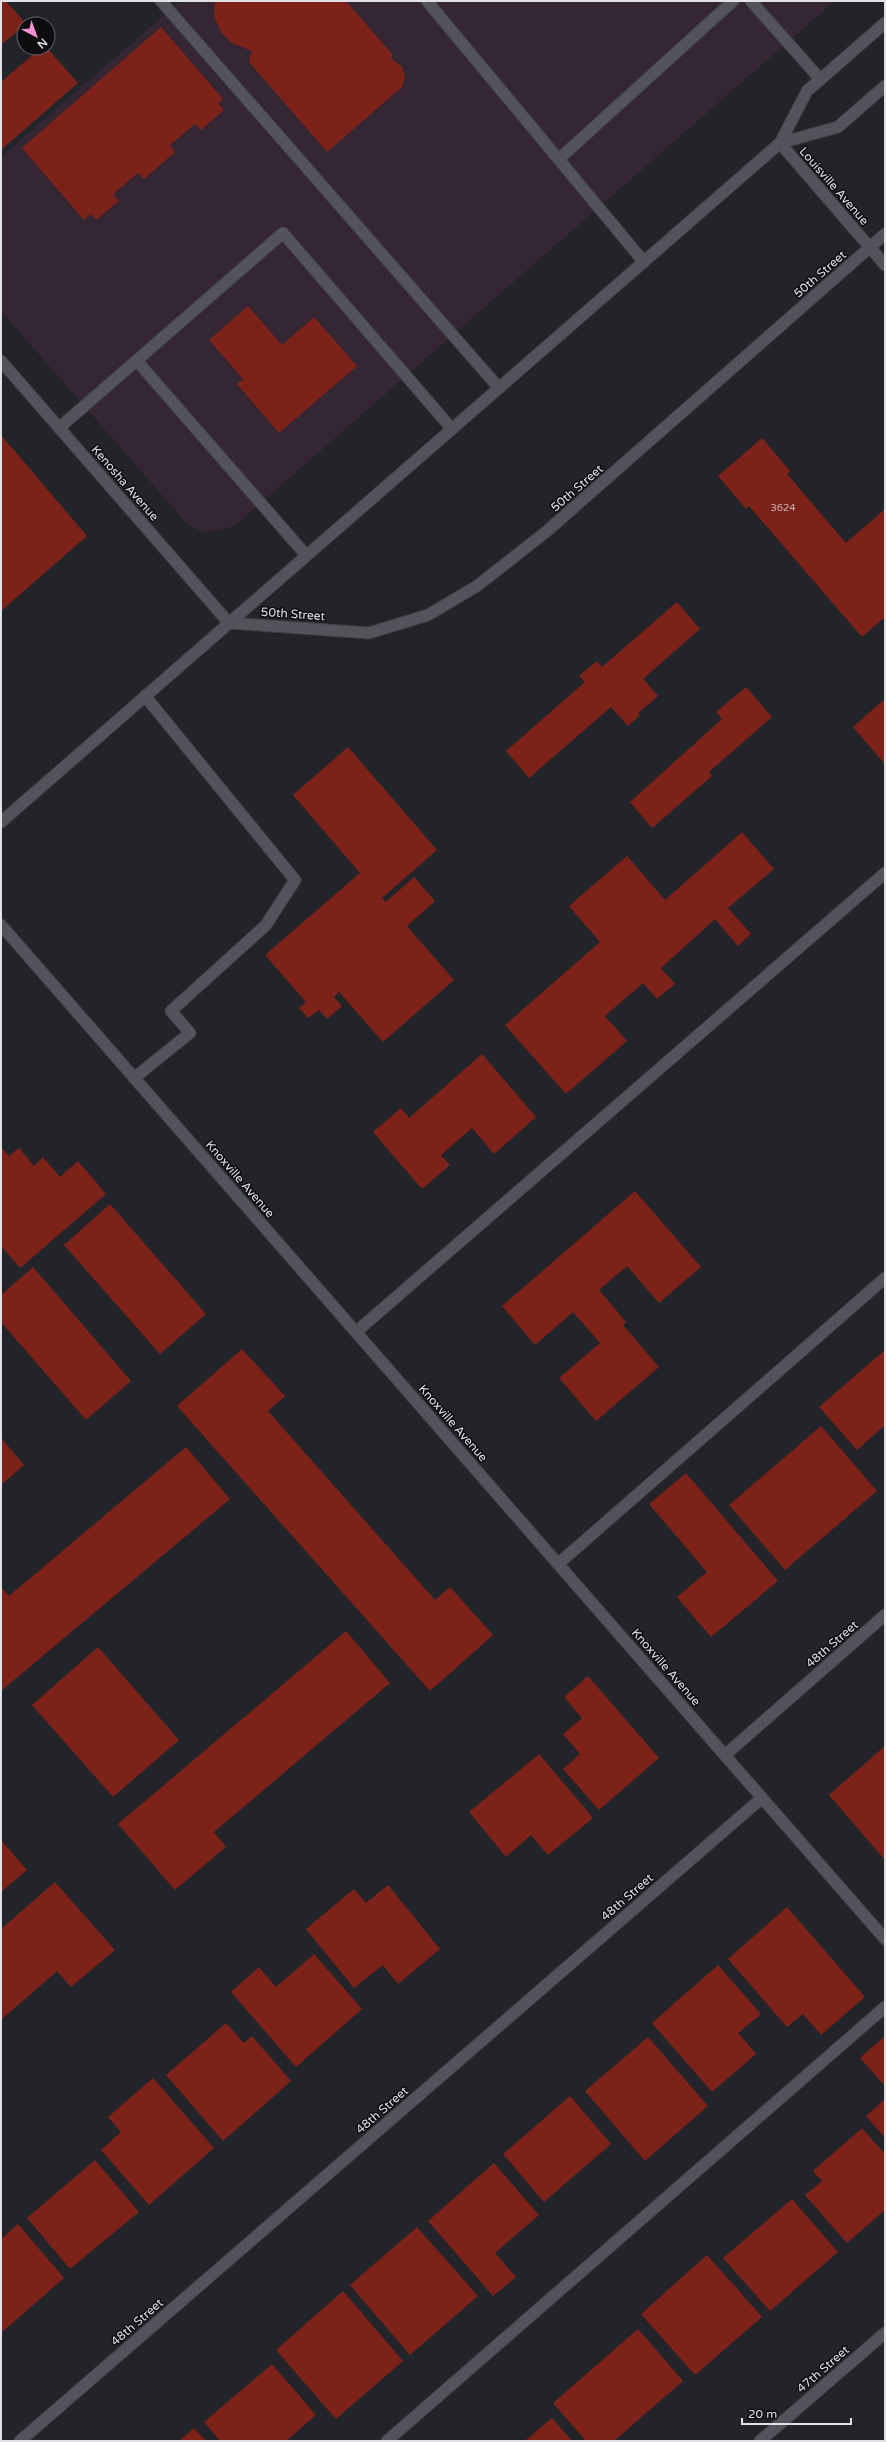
<svg xmlns="http://www.w3.org/2000/svg" width="886" height="2442" viewBox="0 0 886 2442" font-family="'Varela Round',sans-serif">
<style>
.commercial{fill:#342633}
.building{fill:#7d2219}
.lines{fill:none;stroke-linecap:round;stroke-linejoin:round}
.service-casing{stroke:#3f4046;stroke-width:13}
.minor-casing{stroke:#3f4046;stroke-width:13}
.secondary-casing{stroke:#3f4046;stroke-width:13}
.service{stroke:#52535b;stroke-width:11}
.minor{stroke:#52535b;stroke-width:11}
.secondary{stroke:#52535b;stroke-width:11}
.labels{text-anchor:middle;dominant-baseline:central;stroke-width:3;stroke-linejoin:round;paint-order:stroke}
.number-label{font-size:10px;fill:#c8b2b3}
.street-label{font-size:12px;fill:#e1e2e6;stroke:#0d0d10}
</style>
<rect width="100%" height="100%" fill="#23242a"/>
<path class="commercial" d="M 180,1 L 835,1 L 239,522 L 227,529 L 203,532 L 192,527 L 182,518 L 1,311 L 1,157 Z"/>
<g class="building">
<path d="M 1,1 L 6,1 L 26,24 L 1,45 Z"/>
<path d="M 215,1 L 346,1 L 392,54 L 392,59 L 402,67 L 405,77 L 402,87 L 327,152 L 249,62 L 252,51 L 232,43 L 221,32 L 214,16 Z"/>
<path d="M 161,27 L 223,99 L 218,103 L 224,110 L 201,130 L 195,124 L 170,145 L 175,152 L 144,179 L 138,173 L 113,194 L 119,201 L 96,220 L 91,214 L 84,220 L 22,148 Z"/>
<path d="M 41,48 L 47,48 L 78,83 L 1,150 L 1,82 Z"/>
<path d="M 248,306 L 282,345 L 314,317 L 357,366 L 279,433 L 237,384 L 243,379 L 209,340 Z"/>
<path d="M 1,435 L 87,536 L 1,611 Z"/>
<path d="M 762,438 L 790,471 L 787,474 L 846,543 L 885,509 L 885,617 L 862,637 L 749,506 L 746,509 L 718,476 Z"/>
<path d="M 677,602 L 700,629 L 643,679 L 658,696 L 638,713 L 640,715 L 628,726 L 611,707 L 529,778 L 506,751 L 585,682 L 579,676 L 597,661 L 602,667 Z"/>
<path d="M 746,687 L 772,717 L 709,772 L 712,776 L 652,828 L 630,802 L 722,719 L 716,712 Z"/>
<path d="M 885,699 L 885,764 L 853,727 Z"/>
<path d="M 348,747 L 437,850 L 382,898 L 386,902 L 414,877 L 435,901 L 407,926 L 454,980 L 383,1042 L 339,992 L 334,997 L 342,1006 L 327,1019 L 319,1010 L 308,1018 L 299,1008 L 306,1002 L 265,955 L 360,873 L 293,795 Z"/>
<path d="M 742,832 L 774,869 L 728,908 L 751,934 L 738,946 L 715,919 L 661,968 L 675,984 L 657,999 L 643,983 L 605,1016 L 627,1041 L 566,1094 L 505,1025 L 600,942 L 569,906 L 627,856 L 665,900 Z"/>
<path d="M 482,1054 L 536,1117 L 494,1154 L 472,1128 L 441,1155 L 450,1165 L 422,1189 L 373,1132 L 401,1108 L 409,1118 Z"/>
<path d="M 1,1147 L 9,1156 L 19,1148 L 34,1166 L 43,1157 L 60,1177 L 78,1161 L 106,1194 L 20,1268 L 1,1246 Z"/>
<path d="M 635,1191 L 701,1267 L 659,1303 L 627,1266 L 599,1290 L 626,1322 L 623,1325 L 659,1367 L 596,1421 L 559,1378 L 600,1343 L 573,1312 L 535,1345 L 502,1306 Z"/>
<path d="M 110,1204 L 206,1314 L 160,1354 L 64,1245 Z"/>
<path d="M 33,1267 L 131,1381 L 86,1420 L 1,1322 L 1,1295 Z"/>
<path d="M 242,1349 L 285,1396 L 268,1411 L 435,1600 L 450,1587 L 493,1635 L 430,1691 L 177,1406 Z"/>
<path d="M 885,1350 L 885,1425 L 857,1450 L 819,1407 Z"/>
<path d="M 821,1426 L 877,1491 L 785,1570 L 729,1505 Z"/>
<path d="M 1,1438 L 24,1465 L 1,1485 Z"/>
<path d="M 186,1447 L 230,1499 L 1,1691 L 1,1587 L 9,1596 Z"/>
<path d="M 686,1473 L 778,1581 L 711,1637 L 677,1597 L 707,1572 L 649,1504 Z"/>
<path d="M 346,1631 L 390,1683 L 214,1832 L 226,1847 L 175,1890 L 118,1824 Z"/>
<path d="M 98,1647 L 179,1740 L 113,1797 L 32,1705 Z"/>
<path d="M 588,1676 L 659,1758 L 599,1810 L 563,1769 L 580,1754 L 563,1734 L 582,1718 L 564,1697 Z"/>
<path d="M 885,1746 L 885,1860 L 829,1795 Z"/>
<path d="M 539,1754 L 593,1818 L 548,1855 L 531,1835 L 506,1857 L 469,1812 Z"/>
<path d="M 1,1840 L 27,1870 L 1,1892 Z"/>
<path d="M 55,1882 L 115,1950 L 71,1987 L 57,1971 L 1,2020 L 1,1929 Z"/>
<path d="M 388,1885 L 440,1949 L 398,1984 L 383,1965 L 354,1988 L 306,1929 L 354,1889 L 366,1903 Z"/>
<path d="M 787,1907 L 865,1997 L 821,2035 L 803,2014 L 787,2027 L 728,1959 Z"/>
<path d="M 314,1954 L 362,2009 L 296,2067 L 231,1992 L 259,1967 L 276,1987 Z"/>
<path d="M 718,1965 L 761,2014 L 738,2033 L 756,2054 L 712,2092 L 652,2023 Z"/>
<path d="M 226,2023 L 244,2043 L 252,2036 L 291,2081 L 223,2141 L 166,2075 Z"/>
<path d="M 885,2036 L 885,2086 L 860,2058 Z"/>
<path d="M 648,2037 L 708,2106 L 645,2161 L 585,2091 Z"/>
<path d="M 153,2078 L 214,2148 L 149,2205 L 101,2150 L 121,2132 L 108,2117 Z"/>
<path d="M 570,2096 L 611,2144 L 544,2202 L 503,2154 Z"/>
<path d="M 885,2099 L 885,2138 L 866,2116 Z"/>
<path d="M 862,2128 L 885,2154 L 885,2210 L 847,2243 L 805,2195 L 822,2181 L 813,2171 Z"/>
<path d="M 95,2160 L 139,2212 L 70,2269 L 27,2218 Z"/>
<path d="M 494,2163 L 539,2215 L 495,2253 L 516,2277 L 493,2296 L 428,2221 Z"/>
<path d="M 792,2199 L 838,2252 L 770,2311 L 723,2258 Z"/>
<path d="M 18,2224 L 64,2278 L 1,2333 L 1,2239 Z"/>
<path d="M 417,2227 L 478,2296 L 410,2355 L 350,2285 Z"/>
<path d="M 707,2255 L 762,2317 L 695,2375 L 641,2314 Z"/>
<path d="M 343,2291 L 403,2361 L 336,2419 L 276,2350 Z"/>
<path d="M 638,2329 L 683,2381 L 614,2441 L 586,2441 L 553,2403 Z"/>
<path d="M 272,2364 L 316,2415 L 286,2441 L 220,2441 L 204,2422 Z"/>
<path d="M 552,2418 L 572,2441 L 525,2441 Z"/>
<path d="M 194,2428 L 206,2441 L 179,2441 Z"/>
</g>
<g class="lines">
<defs>
<g id="service">
<path d="M 161,1 L 499,388"/>
<path d="M 427,1 L 644,262"/>
<path d="M 751,1 L 820,79"/>
<path d="M 559,159 L 733,1"/>
<path d="M 137,361 L 306,555"/>
<path d="M 59,428 L 283,233 L 452,429"/>
<path d="M 134,1078 L 190,1033 L 171,1011 L 266,925 L 295,880 L 145,696"/>
<path d="M 356,1332 L 885,873"/>
<path d="M 558,1564 L 885,1278"/>
<path d="M 387,2441 L 885,2007"/>
</g>
<g id="minor">
<path d="M 780,143 L 885,265"/>
<path d="M 1,361 L 229,623 L 369,633 L 428,615 L 477,586 L 547,531 L 885,234"/>
<path d="M 1,925 L 885,1939"/>
<path d="M 725,1755 L 885,1615"/>
<path d="M 20,2441 L 762,1798"/>
<path d="M 760,2441 L 885,2333"/>
</g>
<g id="secondary">
<path d="M 780,143 L 838,127 L 885,86"/>
<path d="M 1,822 L 780,143 L 807,91 L 885,23"/>
</g>
</defs>
<use href="#service" class="service-casing"/>
<use href="#minor" class="minor-casing"/>
<use href="#secondary" class="secondary-casing"/>
<use href="#service" class="service"/>
<use href="#minor" class="minor"/>
<use href="#secondary" class="secondary"/>
</g>
<g class="labels">
<g class="number-label">
<text x="783" y="508">3624</text>
</g>
<g class="street-label">
<text transform="translate(834 186) rotate(49)">Louisville Avenue</text>
<text transform="translate(820 274) rotate(-41)">50th Street</text>
<text transform="translate(125 483) rotate(49)">Kenosha Avenue</text>
<text transform="translate(577 488) rotate(-41)">50th Street</text>
<text transform="translate(293 614) rotate(4)">50th Street</text>
<text transform="translate(240 1179) rotate(49)">Knoxville Avenue</text>
<text transform="translate(453 1423) rotate(49)">Knoxville Avenue</text>
<text transform="translate(832 1644) rotate(-41)">48th Street</text>
<text transform="translate(666 1667) rotate(49)">Knoxville Avenue</text>
<text transform="translate(627 1897) rotate(-41)">48th Street</text>
<text transform="translate(382 2110) rotate(-41)">48th Street</text>
<text transform="translate(137 2322) rotate(-41)">48th Street</text>
<text transform="translate(823 2369) rotate(-41)">47th Street</text>
</g>
</g>
<rect width="886" height="2442" fill="none" stroke="#e1e2e6" stroke-width="4"/>
<g transform="translate(36 36) rotate(139)"><circle r="19" fill="#0d0d10" stroke="#626266"/>
<path d="M0-3L7 15L0 10L-7 15Z" fill="#f690d0"/>
<text y="-6" font-size="11" font-weight="bold" text-anchor="middle" fill="#e1e2e6">N</text>
</g>
<path d="M742 2418v6h109v-6" fill="none" stroke="#e1e2e6" stroke-width="2"/>
<text x="748" y="2418" font-size="12" fill="#e1e2e6" stroke="#0d0d10" stroke-width="3" paint-order="stroke">20 m</text>
</svg>
